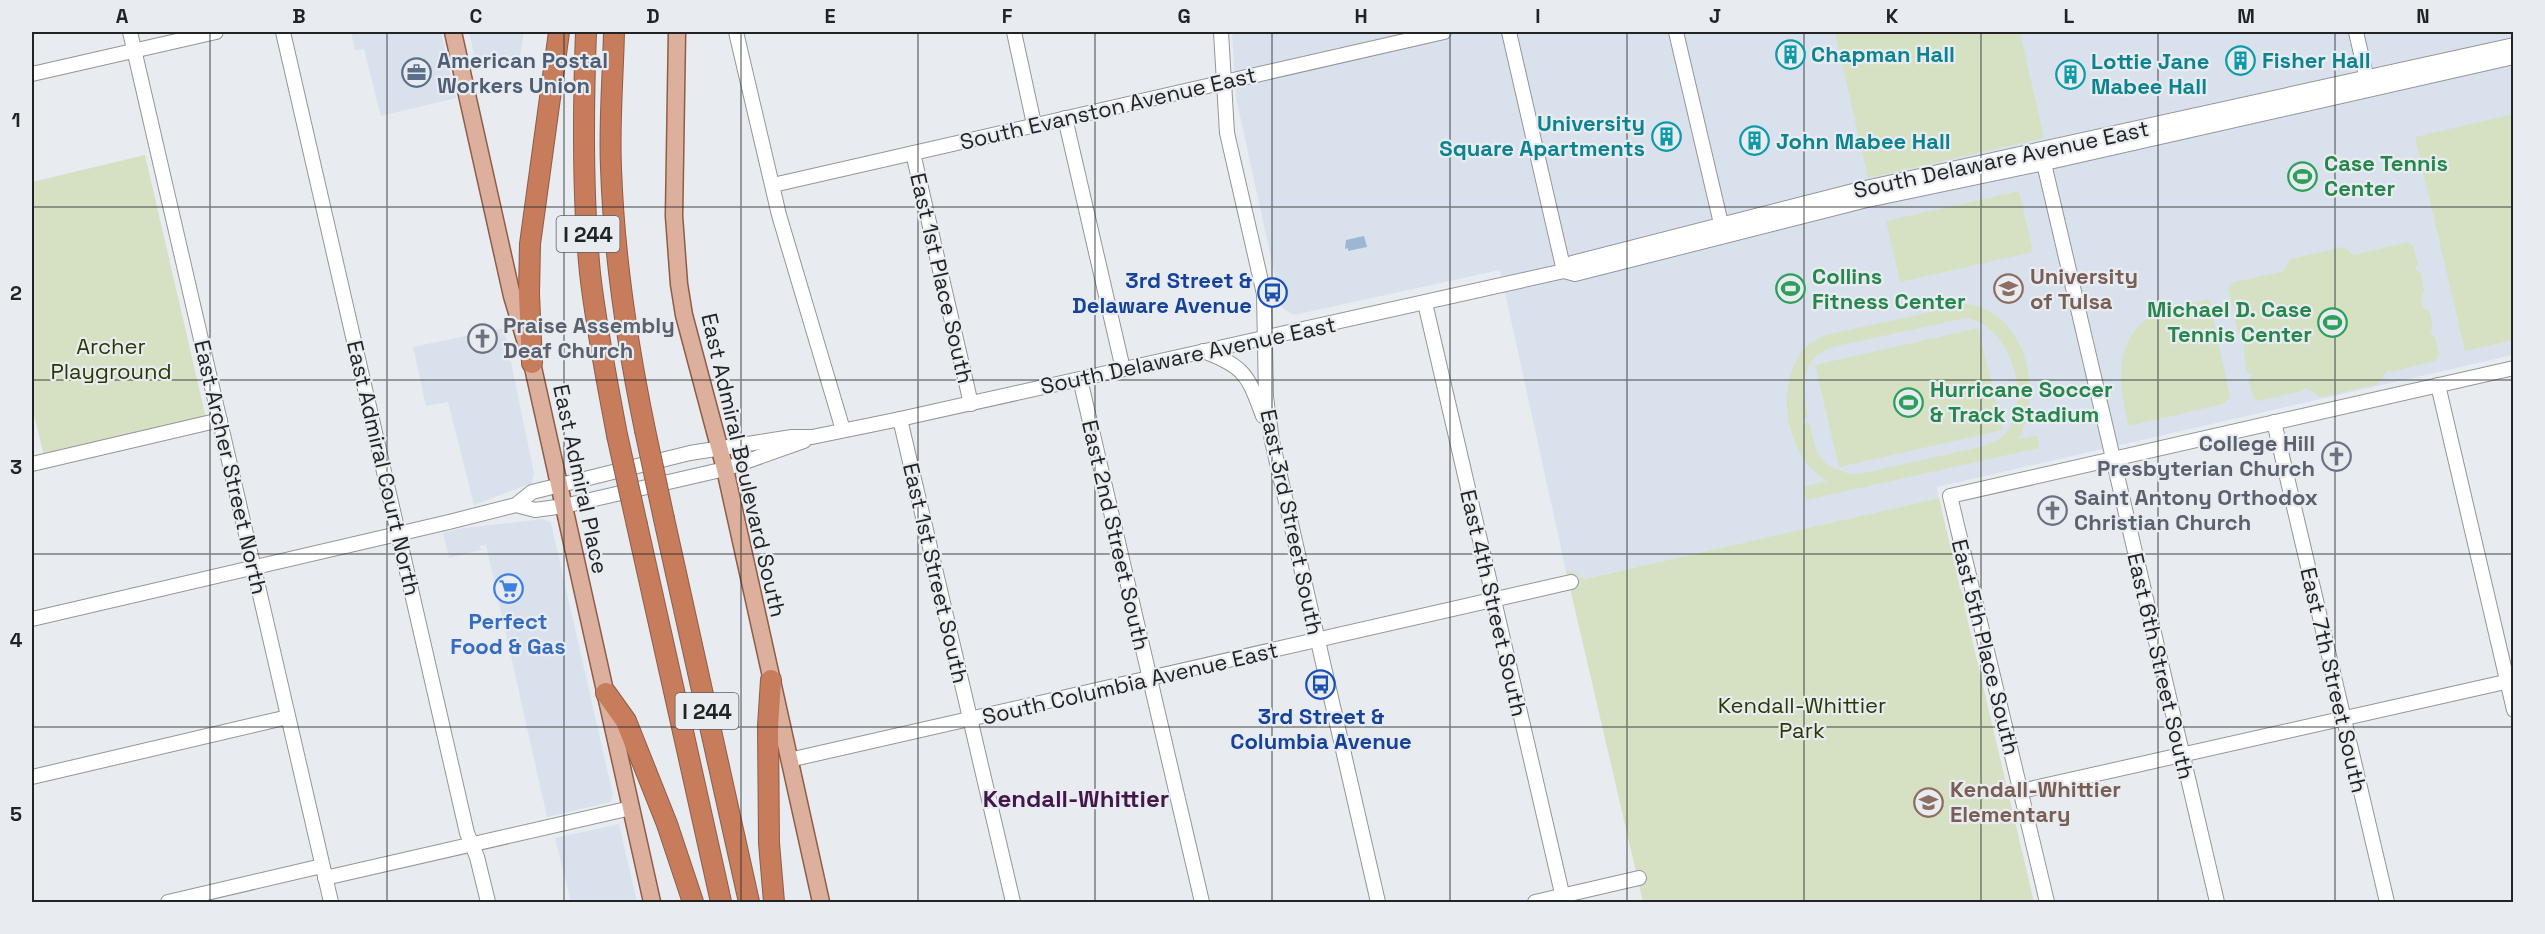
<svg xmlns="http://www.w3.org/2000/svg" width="2545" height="934" viewBox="0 0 2545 934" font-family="'Space Grotesk',sans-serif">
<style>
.built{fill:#d9e2ec}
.green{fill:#d5e1c2;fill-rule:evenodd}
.water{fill:#9db7d3}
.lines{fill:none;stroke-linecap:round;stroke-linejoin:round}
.minor-casing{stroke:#929699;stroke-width:16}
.major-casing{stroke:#8d5d48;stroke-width:19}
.highway-casing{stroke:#8d5d48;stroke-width:22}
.minor{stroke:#fff;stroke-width:14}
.major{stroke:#ddb09d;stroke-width:16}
.highway{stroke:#c77c5b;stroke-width:20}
.highway-bridge-casing{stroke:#8d5d48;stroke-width:22;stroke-linecap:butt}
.highway-bridge{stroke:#c77c5b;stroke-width:20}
.grid{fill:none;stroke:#212324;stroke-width:1.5;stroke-opacity:0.55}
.labels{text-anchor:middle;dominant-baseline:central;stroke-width:4.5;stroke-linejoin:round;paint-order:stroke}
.shield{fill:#e8ecf0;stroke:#5d5f61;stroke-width:1.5}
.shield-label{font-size:21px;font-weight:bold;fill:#212324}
.culture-label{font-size:22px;font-weight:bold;fill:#0d838f;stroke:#e8ecf0;text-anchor:start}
.service-label{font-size:22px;font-weight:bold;fill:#4e5e75;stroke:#e8ecf0;text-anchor:start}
.street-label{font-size:22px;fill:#212324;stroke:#e8ecf0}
.leisure-label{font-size:22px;font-weight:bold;fill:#27864d;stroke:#e8ecf0;text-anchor:start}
.education-label{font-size:22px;font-weight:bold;fill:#785e54;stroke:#e8ecf0;text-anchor:start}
.transit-label{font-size:22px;font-weight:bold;fill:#164399;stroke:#e8ecf0;text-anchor:end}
.worship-label{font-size:22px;font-weight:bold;fill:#5b616d;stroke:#e8ecf0;text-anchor:start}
.park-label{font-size:22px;fill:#293900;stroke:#e8ecf0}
.shop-label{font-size:22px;font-weight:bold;fill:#366cbe;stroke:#e8ecf0}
.neighbourhood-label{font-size:24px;font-weight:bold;fill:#43174a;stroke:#e8ecf0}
.neatline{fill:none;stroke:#212324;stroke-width:2}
.grid-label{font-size:20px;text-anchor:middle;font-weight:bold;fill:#212324}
</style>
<rect width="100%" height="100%" fill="#e8ecf0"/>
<g class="built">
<path d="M 351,32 L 441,32 L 456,98 L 381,116 L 364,49 L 355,50 Z"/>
<path d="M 469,32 L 524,32 L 520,58 L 477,67 Z"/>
<path d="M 1232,32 L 2513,32 L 2513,355 L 1937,487 L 1939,498 L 1583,579 L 1572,571 L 1566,571 L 1500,270 L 1294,315 L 1282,308 L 1236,98 Z"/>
<path d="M 504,328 L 534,473 L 532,483 L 474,505 L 448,402 L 426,406 L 413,347 Z"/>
<path d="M 543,519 L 551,523 L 613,795 L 611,802 L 547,817 L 486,545 L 480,546 L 481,550 L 449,558 L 443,533 L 464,528 Z"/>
<path d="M 619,824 L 637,902 L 571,902 L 555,838 Z"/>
</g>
<g class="green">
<path d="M 1835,32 L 2020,32 L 2044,138 L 1868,178 Z"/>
<path d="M 2513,114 L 2513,340 L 2465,351 L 2415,137 Z"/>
<path d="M 145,155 L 206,418 L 44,456 L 32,406 L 32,182 Z"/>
<path d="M 2019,191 L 2033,252 L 1900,282 L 1886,221 Z"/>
<path d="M 2408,242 L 2413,246 L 2418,264 L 2415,269 L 2421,273 L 2424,291 L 2421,296 L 2423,308 L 2429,311 L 2433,328 L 2430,333 L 2435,337 L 2439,355 L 2435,361 L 2391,372 L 2388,370 L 2378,384 L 2321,397 L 2305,388 L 2302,391 L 2258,401 L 2253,398 L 2249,381 L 2252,375 L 2247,372 C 2244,359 2245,348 2242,336 L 2238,333 L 2234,316 L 2237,310 L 2232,306 L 2228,288 L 2231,283 L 2284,271 L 2290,259 L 2343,247 L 2354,255 Z"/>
<path d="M 2209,299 L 2230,397 L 2223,404 L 2129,426 C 2119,384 2111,334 2159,312 C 2175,305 2192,303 2209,299 Z"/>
<path d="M 1967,304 C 2027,312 2044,393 2018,439 L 2037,435 L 2039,448 L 1806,500 L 1803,487 L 1827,481 C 1787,458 1775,392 1800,354 C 1806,345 1817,339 1826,335 ZM 1966,318 C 2010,325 2032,397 2008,430 C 2001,440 1991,444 1980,447 L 1859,474 L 1849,474 L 1829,466 L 1820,457 L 1815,447 L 1809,422 L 1803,424 L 1802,419 L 1808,417 C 1802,388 1799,360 1832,347 Z"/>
<path d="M 1978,328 L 2003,430 L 1839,467 L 1815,365 Z"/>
<path d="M 1939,498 L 1960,588 L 1965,599 L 1964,605 L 2034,902 L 1643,902 L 1566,571 L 1572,571 L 1584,579 Z"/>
</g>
<path class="water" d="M 1364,236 L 1367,247 L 1348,251 L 1348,248 L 1345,249 L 1346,240 Z"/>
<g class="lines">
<defs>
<g id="minor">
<path d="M 130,32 L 331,902"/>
<path d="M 283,32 L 467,833 L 477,857 L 488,902"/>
<path d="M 736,32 L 779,215 L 843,430"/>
<path d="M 1014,32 L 1034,124"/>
<path d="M 1221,32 L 1227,133 L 1264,294 L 1266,397 L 1272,441 L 1378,902"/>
<path d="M 1509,32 L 1564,271"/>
<path d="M 1676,32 L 1723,232"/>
<path d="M 2356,32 L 2368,84"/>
<path d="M 32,74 L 216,32"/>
<path d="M 1065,118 L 1123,369"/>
<path d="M 913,153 L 971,404"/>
<path d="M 2042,155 L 2217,902"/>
<path d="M 773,185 L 1444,32"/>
<path d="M 1564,271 L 1572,263 L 1861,189 L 2514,45"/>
<path d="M 1425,303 L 1564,902"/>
<path d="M 1203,351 C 1246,367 1248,376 1263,416"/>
<path d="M 1080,379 L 1202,902"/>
<path d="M 2438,385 L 2514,710"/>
<path d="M 900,419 L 1013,902"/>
<path d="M 2274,422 L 2387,902"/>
<path d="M 32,464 L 220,420"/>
<path d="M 516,505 L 535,510 L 564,506 L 725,469 L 804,441"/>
<path d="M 32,619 L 449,522 L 516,505 L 532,492 L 690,453 L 792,437 L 812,437 L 900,419 L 1564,271 L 1575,274 L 1863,201 L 2054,161 L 2514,57"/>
<path d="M 789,760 L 1571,582"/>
<path d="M 32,777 L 288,717"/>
<path d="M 2021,791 L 2514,680"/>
<path d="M 325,878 L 631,808"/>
<path d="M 168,902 L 322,866"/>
<path d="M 1535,902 L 1639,878"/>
<path d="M 2047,902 L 1950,496 L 2514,368"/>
</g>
<g id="major">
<path d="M 453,32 L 512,296 L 532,363 L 652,902"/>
<path d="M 677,32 L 674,216 L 679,284 L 684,315 L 725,469 L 821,902"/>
</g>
<g id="highway">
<path d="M 586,32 C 583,112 582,193 590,273 C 596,327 607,381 617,435"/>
<path d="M 614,32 C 613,77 609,123 611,168 C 614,257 627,343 645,430"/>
<path d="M 532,363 L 529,294 L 530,244 L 559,32"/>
<path d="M 664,519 L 749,902"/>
<path d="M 637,525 L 721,902"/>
<path d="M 771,680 L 768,726 L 769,843 L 774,902"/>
<path d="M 606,693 L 626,721 L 667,824 L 693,902"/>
</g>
</defs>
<use href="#minor" class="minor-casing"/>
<use href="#major" class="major-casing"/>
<use href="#highway" class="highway-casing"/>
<use href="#minor" class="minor"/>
<use href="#major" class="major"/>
<use href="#highway" class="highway"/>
<defs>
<g id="highway-bridge">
<path d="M 645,430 L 664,519"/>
<path d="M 617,435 L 637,525"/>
</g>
</defs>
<use href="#highway-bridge" class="highway-bridge-casing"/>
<use href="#highway-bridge" class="highway-bridge"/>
</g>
<path class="grid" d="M 210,32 L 210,902M 387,32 L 387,902M 564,32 L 564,902M 741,32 L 741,902M 918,32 L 918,902M 1095,32 L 1095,902M 1272,32 L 1272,902M 1450,32 L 1450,902M 1627,32 L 1627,902M 1804,32 L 1804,902M 1981,32 L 1981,902M 2158,32 L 2158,902M 2335,32 L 2335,902M 32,207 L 2514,207M 32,380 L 2514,380M 32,554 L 2514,554M 32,727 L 2514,727"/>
<defs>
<symbol id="building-ring" viewBox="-11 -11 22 22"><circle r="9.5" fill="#e8ecf0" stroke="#0f9aa8" stroke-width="1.5"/><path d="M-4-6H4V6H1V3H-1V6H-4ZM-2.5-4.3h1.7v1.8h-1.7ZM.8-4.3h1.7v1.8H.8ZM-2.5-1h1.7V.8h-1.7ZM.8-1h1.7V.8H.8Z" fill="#0f9aa8"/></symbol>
<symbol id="office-ring" viewBox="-11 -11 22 22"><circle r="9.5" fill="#e8ecf0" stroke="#5c6f8a" stroke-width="1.5"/><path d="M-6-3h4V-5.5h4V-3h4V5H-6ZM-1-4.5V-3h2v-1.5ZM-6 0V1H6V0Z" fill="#5c6f8a"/></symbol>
<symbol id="stadium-ring" viewBox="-11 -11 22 22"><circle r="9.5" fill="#e8ecf0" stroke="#2e9e5b" stroke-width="1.5"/><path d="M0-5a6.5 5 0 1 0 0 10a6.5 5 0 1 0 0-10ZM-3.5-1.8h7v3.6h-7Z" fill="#2e9e5b"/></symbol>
<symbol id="university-ring" viewBox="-11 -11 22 22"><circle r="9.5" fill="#e8ecf0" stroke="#8d6e63" stroke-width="1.5"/><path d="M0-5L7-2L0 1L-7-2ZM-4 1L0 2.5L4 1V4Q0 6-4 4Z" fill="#8d6e63"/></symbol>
<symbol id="bus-ring" viewBox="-11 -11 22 22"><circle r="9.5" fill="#e8ecf0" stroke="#1a4fb4" stroke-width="1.5"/><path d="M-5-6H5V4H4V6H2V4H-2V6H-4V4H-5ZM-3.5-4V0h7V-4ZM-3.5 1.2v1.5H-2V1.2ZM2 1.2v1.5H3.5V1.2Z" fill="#1a4fb4"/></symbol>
<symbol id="church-ring" viewBox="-11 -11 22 22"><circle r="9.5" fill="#e8ecf0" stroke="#6b7280" stroke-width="1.5"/><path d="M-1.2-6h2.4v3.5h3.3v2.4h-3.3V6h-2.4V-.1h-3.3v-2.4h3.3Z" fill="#6b7280"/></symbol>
<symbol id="supermarket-ring" viewBox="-11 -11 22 22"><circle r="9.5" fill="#e8ecf0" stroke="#3f7fe0" stroke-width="1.5"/><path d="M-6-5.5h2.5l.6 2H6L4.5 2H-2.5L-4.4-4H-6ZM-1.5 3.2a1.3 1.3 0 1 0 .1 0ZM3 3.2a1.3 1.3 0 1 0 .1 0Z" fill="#3f7fe0"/></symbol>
<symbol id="school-ring" viewBox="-11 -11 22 22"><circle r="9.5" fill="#e8ecf0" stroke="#8d6e63" stroke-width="1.5"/><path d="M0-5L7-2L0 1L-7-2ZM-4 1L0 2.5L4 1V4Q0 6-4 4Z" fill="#8d6e63"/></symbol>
</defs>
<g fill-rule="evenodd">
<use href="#building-ring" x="1774" y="38" width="33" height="33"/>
<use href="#building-ring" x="2224" y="44" width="33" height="33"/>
<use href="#office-ring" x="400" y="56" width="33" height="33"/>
<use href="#building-ring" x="2054" y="58" width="33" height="33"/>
<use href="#building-ring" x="1650" y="120" width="33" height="33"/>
<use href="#building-ring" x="1738" y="124" width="33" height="33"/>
<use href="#stadium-ring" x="2286" y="160" width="33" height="33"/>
<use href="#stadium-ring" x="1774" y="272" width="33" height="33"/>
<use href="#university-ring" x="1992" y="272" width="33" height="33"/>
<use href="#bus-ring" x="1256" y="276" width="33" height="33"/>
<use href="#stadium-ring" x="2316" y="306" width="33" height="33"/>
<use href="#church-ring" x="466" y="322" width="33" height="33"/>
<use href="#stadium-ring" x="1892" y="386" width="33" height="33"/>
<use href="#church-ring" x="2320" y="440" width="33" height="33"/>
<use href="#church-ring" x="2036" y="494" width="33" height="33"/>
<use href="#supermarket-ring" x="492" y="572" width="33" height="33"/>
<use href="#bus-ring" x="1304" y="668" width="33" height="33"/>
<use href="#school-ring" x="1912" y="786" width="33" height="33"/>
</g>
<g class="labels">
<g class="shield">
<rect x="556.5" y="216" width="63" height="36" rx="4.5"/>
<rect x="675.5" y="693" width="63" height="36" rx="4.5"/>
</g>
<g class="shield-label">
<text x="588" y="234">I 244</text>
<text x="707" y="711">I 244</text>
</g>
<g class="culture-label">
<text x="1811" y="54">Chapman Hall</text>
<text x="2262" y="60">Fisher Hall</text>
<text x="2091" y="61">Lottie Jane<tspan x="2091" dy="25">Mabee Hall</tspan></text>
<text x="1645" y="123" text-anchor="end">University<tspan x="1645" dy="25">Square Apartments</tspan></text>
<text x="1776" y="141">John Mabee Hall</text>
</g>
<g class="service-label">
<text x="437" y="60">American Postal<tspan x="437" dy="25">Workers Union</tspan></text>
</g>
<g class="street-label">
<text transform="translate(1108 108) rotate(-13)">South Evanston Avenue East</text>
<text transform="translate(2001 159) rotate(-12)">South Delaware Avenue East</text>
<text transform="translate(942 278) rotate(77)">East 1st Place South</text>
<text transform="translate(1188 355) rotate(-12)">South Delaware Avenue East</text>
<text transform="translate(744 465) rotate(77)">East Admiral Boulevard South</text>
<text transform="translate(231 467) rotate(77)">East Archer Street North</text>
<text transform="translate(384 468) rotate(77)">East Admiral Court North</text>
<text transform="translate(581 479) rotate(78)">East Admiral Place</text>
<text transform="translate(1292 522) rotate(78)">East 3rd Street South</text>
<text transform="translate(1116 535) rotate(77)">East 2nd Street South</text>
<text transform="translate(936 573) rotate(77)">East 1st Street South</text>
<text transform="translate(1494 603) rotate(77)">East 4th Street South</text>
<text transform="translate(1986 647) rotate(76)">East 5th Place South</text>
<text transform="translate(2161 666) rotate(77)">East 6th Street South</text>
<text transform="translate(2334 680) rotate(77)">East 7th Street South</text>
<text transform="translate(1130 683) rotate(-13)">South Columbia Avenue East</text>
</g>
<g class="leisure-label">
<text x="2324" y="163">Case Tennis<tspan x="2324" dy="25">Center</tspan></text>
<text x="1812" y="276">Collins<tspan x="1812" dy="25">Fitness Center</tspan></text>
<text x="2312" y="309" text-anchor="end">Michael D. Case<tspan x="2312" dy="25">Tennis Center</tspan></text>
<text x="1930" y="389">Hurricane Soccer<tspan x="1930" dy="25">&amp; Track Stadium</tspan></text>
</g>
<g class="education-label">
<text x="2030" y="276">University<tspan x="2030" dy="25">of Tulsa</tspan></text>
<text x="1950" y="789">Kendall-Whittier<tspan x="1950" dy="25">Elementary</tspan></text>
</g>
<g class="transit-label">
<text x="1252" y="280">3rd Street &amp;<tspan x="1252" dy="25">Delaware Avenue</tspan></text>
<text x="1321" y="716" text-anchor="middle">3rd Street &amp;<tspan x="1321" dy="25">Columbia Avenue</tspan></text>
</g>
<g class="worship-label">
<text x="503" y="325">Praise Assembly<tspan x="503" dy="25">Deaf Church</tspan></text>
<text x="2315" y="443" text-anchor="end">College Hill<tspan x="2315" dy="25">Presbyterian Church</tspan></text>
<text x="2074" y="497">Saint Antony Orthodox<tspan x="2074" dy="25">Christian Church</tspan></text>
</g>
<g class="park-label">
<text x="111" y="346">Archer<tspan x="111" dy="25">Playground</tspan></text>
<text x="1802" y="705">Kendall-Whittier<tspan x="1802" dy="25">Park</tspan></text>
</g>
<g class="shop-label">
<text x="508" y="621">Perfect<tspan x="508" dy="25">Food &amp; Gas</tspan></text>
</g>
<g class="neighbourhood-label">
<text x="1076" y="798">Kendall-Whittier</text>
</g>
</g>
<rect width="2545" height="934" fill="none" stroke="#e8ecf0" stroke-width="66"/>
<rect x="33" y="33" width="2479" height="868" class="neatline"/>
<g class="grid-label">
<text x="122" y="23">A</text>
<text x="299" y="23">B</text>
<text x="476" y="23">C</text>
<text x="653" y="23">D</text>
<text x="830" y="23">E</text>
<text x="1007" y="23">F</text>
<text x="1184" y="23">G</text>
<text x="1361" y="23">H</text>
<text x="1538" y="23">I</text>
<text x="1715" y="23">J</text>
<text x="1892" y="23">K</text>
<text x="2069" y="23">L</text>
<text x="2246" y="23">M</text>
<text x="2423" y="23">N</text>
<text x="16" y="127">1</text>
<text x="16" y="300">2</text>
<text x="16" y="474">3</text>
<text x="16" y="647">4</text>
<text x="16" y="821">5</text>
</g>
</svg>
